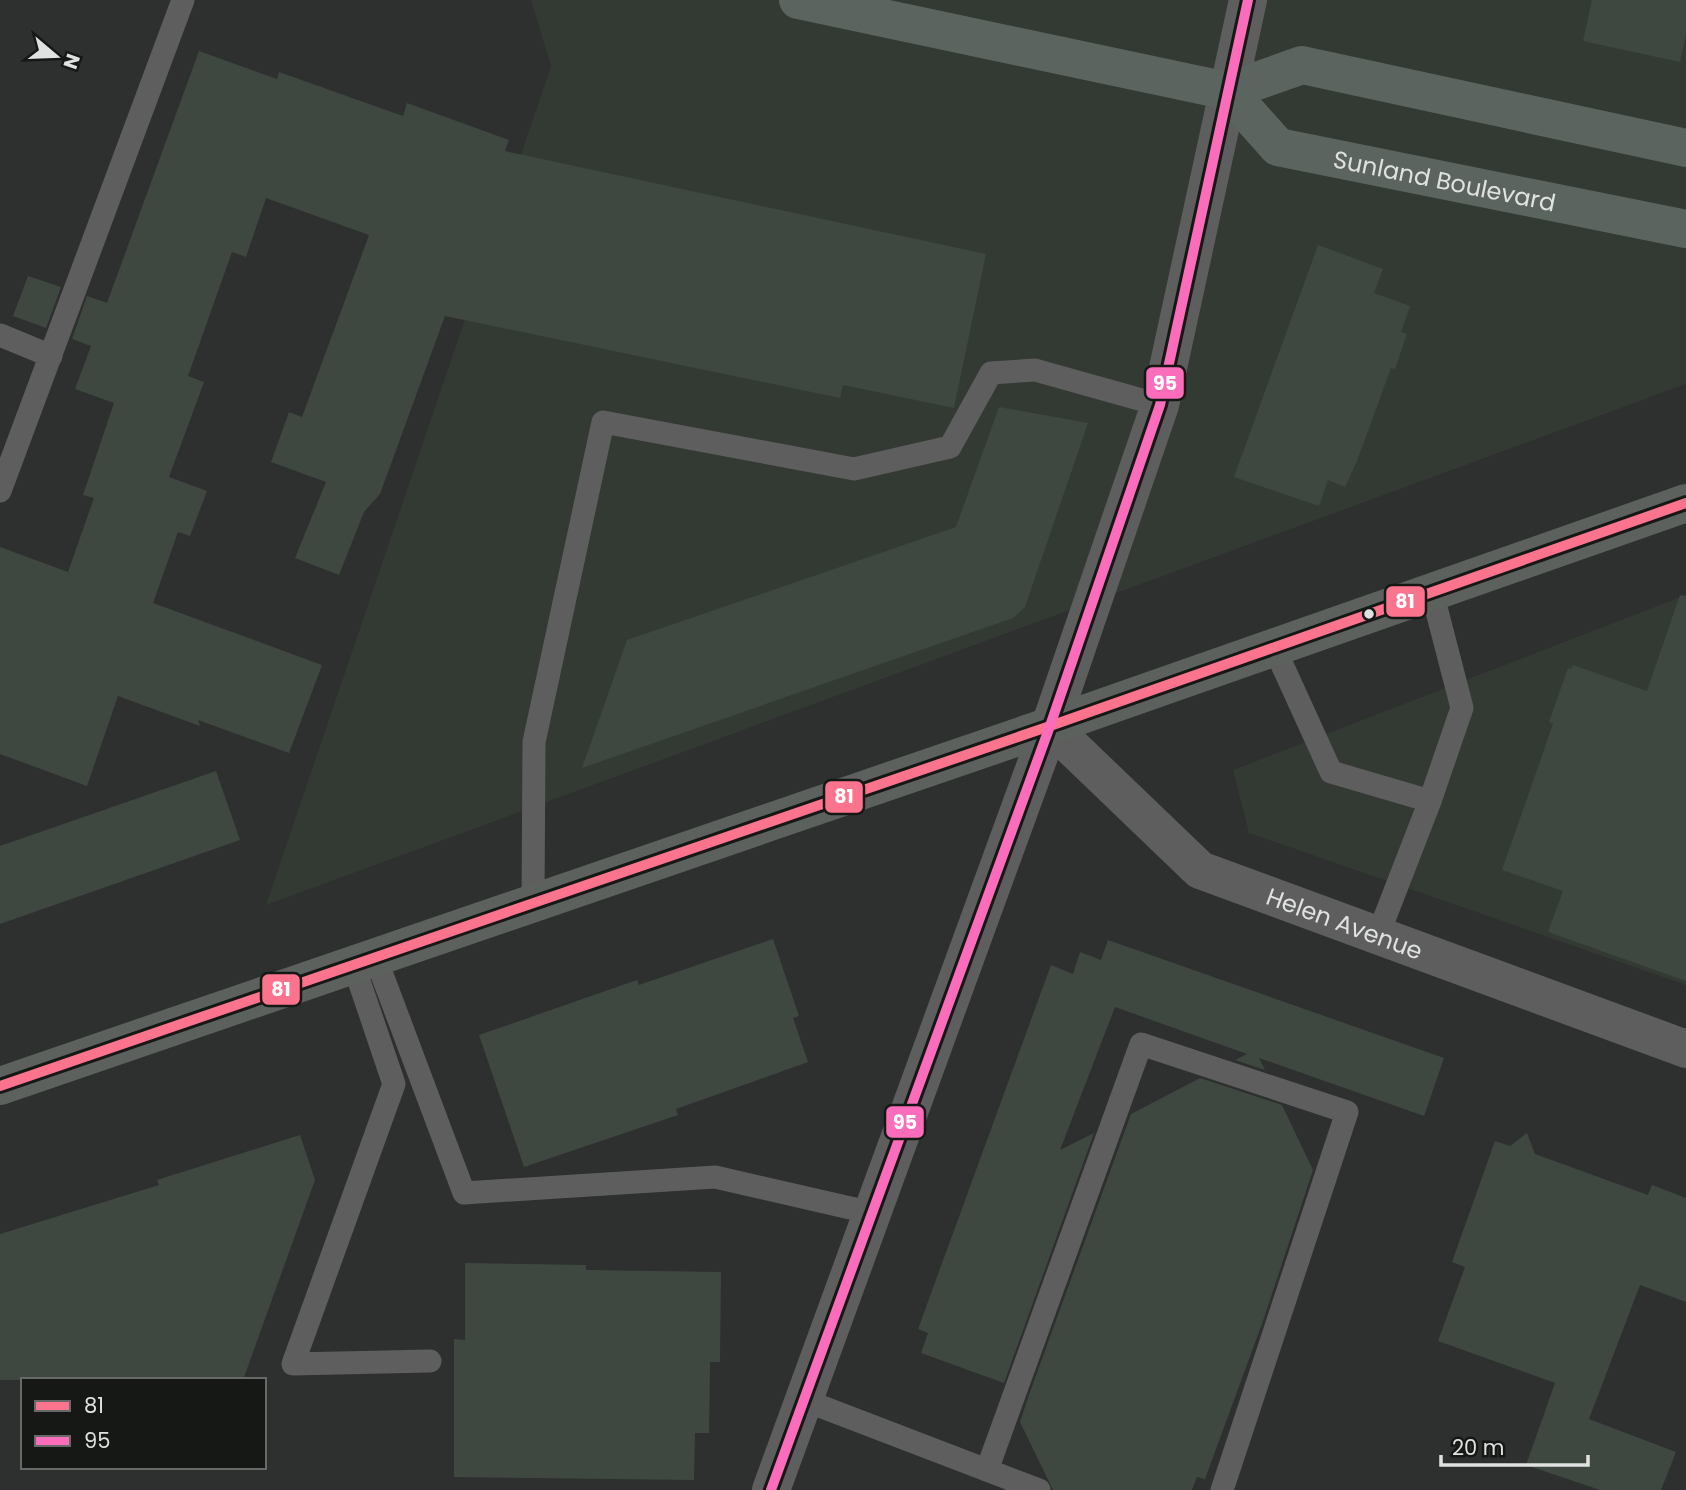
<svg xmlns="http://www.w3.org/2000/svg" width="1686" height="1490" viewBox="0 0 1686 1490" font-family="Poppins,sans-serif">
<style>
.built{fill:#323a33}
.building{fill:#3e4840}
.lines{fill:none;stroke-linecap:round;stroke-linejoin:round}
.service{stroke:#5d5e5d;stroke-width:23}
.minor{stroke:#5d5e5d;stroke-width:38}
.secondary{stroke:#5c615d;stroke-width:38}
.primary{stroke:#5b645e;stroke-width:38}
.bus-1-casing{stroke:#161816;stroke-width:16}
.bus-2-casing{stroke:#161816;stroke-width:16}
.bus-1{stroke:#fc738d;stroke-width:10}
.bus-2{stroke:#fb6dba;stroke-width:10}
.bus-dot{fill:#dfe2e0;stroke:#161816;stroke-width:2.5}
.labels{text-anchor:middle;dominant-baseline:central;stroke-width:7;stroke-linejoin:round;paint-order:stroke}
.street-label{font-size:24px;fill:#dfe2e0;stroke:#161816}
.line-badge{stroke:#161816;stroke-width:2.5}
.badge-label{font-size:19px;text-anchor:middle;font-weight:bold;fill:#fff}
</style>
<rect width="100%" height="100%" fill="#2d302e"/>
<g class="built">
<path d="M 531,0 L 1686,0 L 1686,384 L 266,905 L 551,66 Z"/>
<path d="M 1686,595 L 1686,985 L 1249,833 L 1233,770 Z"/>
</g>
<g class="building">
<path d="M 1592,0 L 1686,0 L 1686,33 L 1680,62 L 1583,41 Z"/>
<path d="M 199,51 L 277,79 L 279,72 L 403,116 L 407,103 L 509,140 L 505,151 L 986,254 L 954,408 L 843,385 L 840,398 L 445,316 L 380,494 L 364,512 L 339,575 L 295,558 L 326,482 L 271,462 L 289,412 L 302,417 L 369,235 L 266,198 L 246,257 L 232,252 L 188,376 L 204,382 L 169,477 L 207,491 L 190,536 L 178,532 L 153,603 L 322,665 L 289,753 L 198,720 L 200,726 L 118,696 L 87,786 L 0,754 L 0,547 L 68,572 L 94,498 L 83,495 L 114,403 L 75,389 L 91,346 L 72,339 L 87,296 L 107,303 Z"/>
<path d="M 1318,245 L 1383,269 L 1374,293 L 1410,306 L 1401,332 L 1407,334 L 1395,369 L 1391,368 L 1357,461 L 1345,487 L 1328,480 L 1319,506 L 1234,477 Z"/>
<path d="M 28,276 L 61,287 L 46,328 L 13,316 Z"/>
<path d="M 999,407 L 1088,423 L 1025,607 L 1013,618 L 582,768 L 627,640 L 956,527 Z"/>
<path d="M 1680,595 L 1686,596 L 1686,981 L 1548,932 L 1563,891 L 1502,870 L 1553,724 L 1549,722 L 1568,668 L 1571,669 L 1573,665 L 1647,691 Z"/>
<path d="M 216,771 L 240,840 L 0,924 L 0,846 Z"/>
<path d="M 773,939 L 799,1016 L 793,1018 L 808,1062 L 676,1109 L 678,1115 L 524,1167 L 479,1035 L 637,980 L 639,985 Z"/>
<path d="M 1108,940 L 1444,1058 L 1424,1116 L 1259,1058 L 1265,1070 L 1235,1060 L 1247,1054 L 1115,1007 L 1060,1150 L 1094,1133 L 1004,1383 L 921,1353 L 928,1333 L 918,1329 L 1051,965 L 1073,974 L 1080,952 L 1101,960 Z"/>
<path d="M 1200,1078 L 1282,1105 L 1313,1170 L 1263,1321 L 1205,1479 L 1197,1477 L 1192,1490 L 1053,1490 L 1020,1422 L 1030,1392 L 1131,1114 Z"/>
<path d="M 1527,1133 L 1535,1154 L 1648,1195 L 1652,1185 L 1686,1198 L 1686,1302 L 1640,1285 L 1589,1419 L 1676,1452 L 1661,1490 L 1600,1490 L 1526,1465 L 1555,1383 L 1438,1341 L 1465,1267 L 1452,1262 L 1495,1141 L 1510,1146 Z"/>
<path d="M 300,1135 L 315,1180 L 243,1380 L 0,1380 L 0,1234 L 159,1185 L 157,1180 Z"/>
<path d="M 465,1263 L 586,1265 L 586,1270 L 721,1272 L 720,1362 L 710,1362 L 709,1433 L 695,1433 L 694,1480 L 454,1477 L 454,1339 L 465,1340 Z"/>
</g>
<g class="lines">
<g class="service">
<path d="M 0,335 L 51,356"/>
<path d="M 0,491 L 183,0"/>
<path d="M 1274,647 L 1331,772 L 1430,801 L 1462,708 L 1432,592"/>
<path d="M 533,901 L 534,742 L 603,422 L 854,469 L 950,447 L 991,373 L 1035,370 L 1160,405"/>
<path d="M 1378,935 L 1430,801"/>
<path d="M 375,956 L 464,1193 L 715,1177 L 872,1213"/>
<path d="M 353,963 L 394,1084 L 293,1364 L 430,1361"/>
<path d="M 804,1400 L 1039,1490"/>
<path d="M 987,1470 L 1141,1044 L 1347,1112 L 1222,1490"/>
</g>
<g class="minor">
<path id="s1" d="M 1050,726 L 1200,870 L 1686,1049"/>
<path d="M 771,1490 L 1050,726 L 1160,405 L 1248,0"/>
</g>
<path class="secondary" d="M 0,1086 L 1050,726 L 1686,503"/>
<g class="primary">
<path d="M 798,0 L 1228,91 L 1302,65 L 1686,148"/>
<path id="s2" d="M 1228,91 L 1278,147 L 1686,229"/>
</g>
<defs>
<path id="bus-1" d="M 0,1086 L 1050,726 L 1686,503"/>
<path id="bus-2" d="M 771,1490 L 1050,726 L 1160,405 L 1248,0"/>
</defs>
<use href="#bus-1" class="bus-1-casing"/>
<use href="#bus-2" class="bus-2-casing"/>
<use href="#bus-1" class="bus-1"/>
<use href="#bus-2" class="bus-2"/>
</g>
<circle class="bus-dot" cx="1369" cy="614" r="6"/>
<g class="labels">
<g class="street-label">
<text stroke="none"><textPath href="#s2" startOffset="245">Sunland Boulevard</textPath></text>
<text stroke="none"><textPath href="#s1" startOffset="362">Helen Avenue</textPath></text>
</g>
</g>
<g class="line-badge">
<rect x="1145" y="366" width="40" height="34" rx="7" fill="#fb6dba"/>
<rect x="1385" y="585" width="41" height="33" rx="7" fill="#fc738d"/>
<rect x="824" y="780" width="40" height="34" rx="7" fill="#fc738d"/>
<rect x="261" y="973" width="40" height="33" rx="7" fill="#fc738d"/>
<rect x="885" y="1105" width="40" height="34" rx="7" fill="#fb6dba"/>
</g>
<g class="badge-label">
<text x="1165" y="390">95</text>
<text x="1405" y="608">81</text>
<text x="844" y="803">81</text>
<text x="281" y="996">81</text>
<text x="905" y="1129">95</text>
</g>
<rect x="21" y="1378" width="245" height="91" fill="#161816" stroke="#666967" stroke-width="2"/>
<rect x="35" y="1401" width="35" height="10" fill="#fc738d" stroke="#666967" stroke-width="2"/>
<text x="84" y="1413" font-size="21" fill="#dfe2e0">81</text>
<rect x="35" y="1436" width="35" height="10" fill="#fb6dba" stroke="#666967" stroke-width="2"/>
<text x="84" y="1448" font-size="21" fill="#dfe2e0">95</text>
<g transform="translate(56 56) rotate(109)" stroke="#161816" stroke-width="5" paint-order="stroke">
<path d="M0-5L12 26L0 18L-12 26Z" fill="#dfe2e0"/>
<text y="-10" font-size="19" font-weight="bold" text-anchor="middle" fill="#dfe2e0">N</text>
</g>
<path d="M1441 1455v10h147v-10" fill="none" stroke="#dfe2e0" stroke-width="3.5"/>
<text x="1452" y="1455" font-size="21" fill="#dfe2e0" stroke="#161816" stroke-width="5" paint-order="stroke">20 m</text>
</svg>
